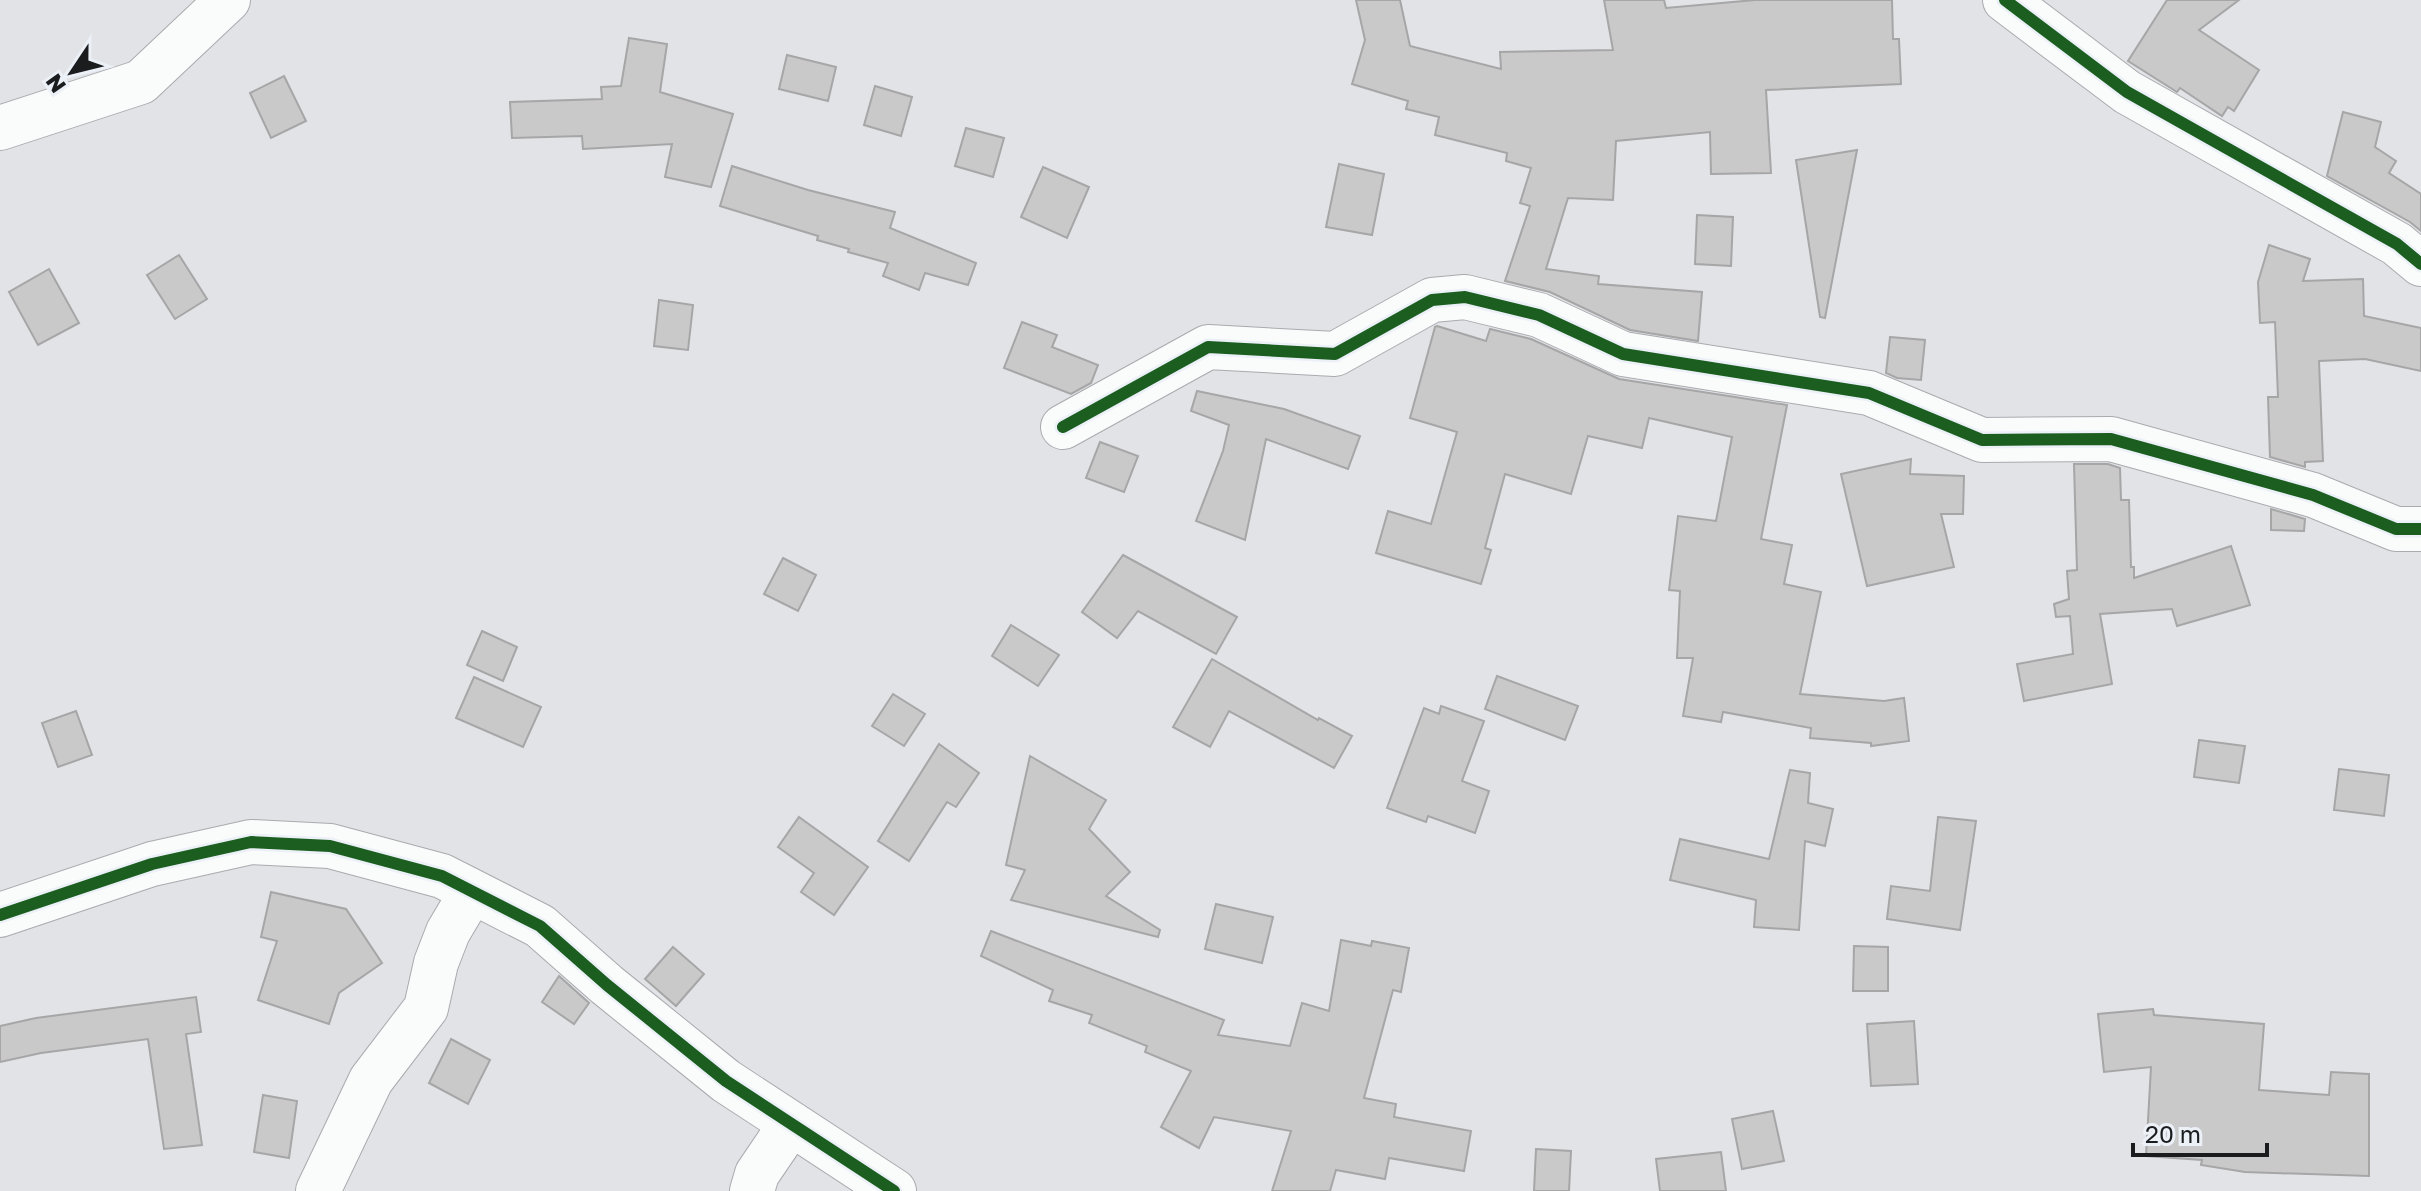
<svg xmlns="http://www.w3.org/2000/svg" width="2421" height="1191" viewBox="0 0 2421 1191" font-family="'Golos Text',sans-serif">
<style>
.building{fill:#c9c9ca;stroke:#a6a6a7;stroke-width:2}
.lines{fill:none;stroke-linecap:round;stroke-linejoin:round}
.street-casing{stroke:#a9abae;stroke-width:46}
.street{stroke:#fafbfb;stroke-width:44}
.cycleway-casing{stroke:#ecf0f7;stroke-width:17}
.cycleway{stroke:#1b5e20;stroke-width:12}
</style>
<rect width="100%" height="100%" fill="#e1e3e7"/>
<g class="building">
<path d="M 1356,0 L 1400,0 L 1410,46 L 1501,69 L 1500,52 L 1613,50 L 1604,0 L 1664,0 L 1666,8 L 1755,0 L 1892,0 L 1893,39 L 1899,39 L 1901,84 L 1766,90 L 1771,173 L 1711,174 L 1710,132 L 1616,141 L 1613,200 L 1568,198 L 1546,269 L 1599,276 L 1598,284 L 1702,292 L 1698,341 L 1630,330 L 1550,292 L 1505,281 L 1530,206 L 1520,203 L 1531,168 L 1506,161 L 1507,153 L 1435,135 L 1439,117 L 1406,109 L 1408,101 L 1352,84 L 1365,40 Z"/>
<path d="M 2167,0 L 2239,0 L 2199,30 L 2259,70 L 2234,111 L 2228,107 L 2222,116 L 2180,88 L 2177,92 L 2128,61 Z"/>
<path d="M 629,38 L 667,44 L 660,92 L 733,114 L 711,187 L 665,177 L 672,144 L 583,149 L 582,136 L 512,138 L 510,102 L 602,99 L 601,87 L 621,86 Z"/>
<path d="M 787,55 L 836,67 L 828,101 L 779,89 Z"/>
<path d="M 284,76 L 306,121 L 271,138 L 250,93 Z"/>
<path d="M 875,86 L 912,97 L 901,136 L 864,125 Z"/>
<path d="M 2343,112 L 2381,122 L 2375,147 L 2396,161 L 2389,173 L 2421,194 L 2421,231 L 2410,222 L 2327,176 Z"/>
<path d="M 966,128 L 1004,138 L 993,177 L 955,166 Z"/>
<path d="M 1857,150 L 1825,318 L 1820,317 L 1796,160 Z"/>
<path d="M 1339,164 L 1384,174 L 1372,235 L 1326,227 Z"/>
<path d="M 732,166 L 808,190 L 895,212 L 890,228 L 976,263 L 968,285 L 925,273 L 919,290 L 883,276 L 888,263 L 848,252 L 849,249 L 817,240 L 818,236 L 720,206 Z"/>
<path d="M 1043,167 L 1089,187 L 1067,238 L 1021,217 Z"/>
<path d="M 1697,215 L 1733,217 L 1731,266 L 1695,264 Z"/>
<path d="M 2269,245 L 2310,259 L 2303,281 L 2363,279 L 2364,316 L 2421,328 L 2421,371 L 2365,359 L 2319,361 L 2323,461 L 2305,462 L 2305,467 L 2270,457 L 2268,397 L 2278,397 L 2275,322 L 2260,323 L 2258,282 Z"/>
<path d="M 179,255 L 207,299 L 175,319 L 147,275 Z"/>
<path d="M 49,269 L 79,323 L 38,345 L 9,292 Z"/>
<path d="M 659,300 L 693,305 L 688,350 L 654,346 Z"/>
<path d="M 1022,322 L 1057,335 L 1052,347 L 1098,365 L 1091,383 L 1071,394 L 1004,368 Z"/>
<path d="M 1437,326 L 1486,341 L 1490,329 L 1531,339 L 1619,379 L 1787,405 L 1761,539 L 1792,545 L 1784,584 L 1821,592 L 1800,694 L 1884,701 L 1904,698 L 1909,741 L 1871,746 L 1871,743 L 1810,738 L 1811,728 L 1723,712 L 1721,722 L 1683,716 L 1693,658 L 1677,658 L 1680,591 L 1669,590 L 1678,516 L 1716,521 L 1732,437 L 1649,418 L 1642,448 L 1588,436 L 1571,494 L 1505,474 L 1485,548 L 1491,550 L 1481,584 L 1376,553 L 1388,511 L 1431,524 L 1457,432 L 1410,418 L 1435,327 Z"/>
<path d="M 1890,337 L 1925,340 L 1921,380 L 1897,378 L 1886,373 Z"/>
<path d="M 1197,391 L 1284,409 L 1360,436 L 1348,469 L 1266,439 L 1245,540 L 1196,521 L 1223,451 L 1229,425 L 1191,411 Z"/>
<path d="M 1100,442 L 1138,456 L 1124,492 L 1086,478 Z"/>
<path d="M 1911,459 L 1910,474 L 1964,476 L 1963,514 L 1941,514 L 1954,567 L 1867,586 L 1841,474 Z"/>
<path d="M 2074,464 L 2108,464 L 2120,468 L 2121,500 L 2129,500 L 2131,567 L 2134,567 L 2134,578 L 2231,546 L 2250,605 L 2177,626 L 2172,609 L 2100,614 L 2112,684 L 2024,701 L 2017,664 L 2073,654 L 2070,616 L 2056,617 L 2054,604 L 2069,599 L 2067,571 L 2077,570 Z"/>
<path d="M 2271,509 L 2305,519 L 2304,531 L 2271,530 Z"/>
<path d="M 1123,555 L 1237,617 L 1216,654 L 1138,611 L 1117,638 L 1082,612 Z"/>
<path d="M 783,558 L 816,575 L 798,611 L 764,594 Z"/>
<path d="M 1011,625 L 1059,655 L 1038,686 L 992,656 Z"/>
<path d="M 482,631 L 517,647 L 503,681 L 467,665 Z"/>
<path d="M 1212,659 L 1318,720 L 1319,718 L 1352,736 L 1334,768 L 1229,711 L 1210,747 L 1173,727 Z"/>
<path d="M 1497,676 L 1578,706 L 1565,740 L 1485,709 Z"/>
<path d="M 474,677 L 541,707 L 523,747 L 456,718 Z"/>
<path d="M 893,694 L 925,714 L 904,746 L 872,726 Z"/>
<path d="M 1441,706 L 1484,721 L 1462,781 L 1489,791 L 1475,833 L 1428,816 L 1426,822 L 1387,808 L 1424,708 L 1439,714 Z"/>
<path d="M 76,711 L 92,755 L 58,767 L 42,723 Z"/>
<path d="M 2199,740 L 2245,746 L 2239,783 L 2194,777 Z"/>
<path d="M 939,744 L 979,773 L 956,807 L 947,802 L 909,861 L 878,841 Z"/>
<path d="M 1030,756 L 1106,800 L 1089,829 L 1130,872 L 1106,896 L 1160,930 L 1158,937 L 1011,900 L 1025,870 L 1006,865 Z"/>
<path d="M 2339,769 L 2389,775 L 2384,816 L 2334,810 Z"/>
<path d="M 1790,770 L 1810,773 L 1808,803 L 1833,809 L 1825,846 L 1805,841 L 1799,930 L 1754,927 L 1756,900 L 1670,880 L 1680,839 L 1769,859 Z"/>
<path d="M 799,817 L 868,867 L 834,915 L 801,892 L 814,873 L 778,847 Z"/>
<path d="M 1938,817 L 1976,821 L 1960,930 L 1887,919 L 1891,886 L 1930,891 Z"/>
<path d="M 271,892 L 346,909 L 382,963 L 339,993 L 329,1024 L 258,1000 L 277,941 L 261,937 Z"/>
<path d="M 1216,904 L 1273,917 L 1262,963 L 1205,949 Z"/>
<path d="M 991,931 L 1224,1020 L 1218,1035 L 1290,1046 L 1302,1003 L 1329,1011 L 1341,940 L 1371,946 L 1372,941 L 1409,948 L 1401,992 L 1393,990 L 1364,1098 L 1396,1104 L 1394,1117 L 1471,1131 L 1464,1171 L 1389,1158 L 1385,1179 L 1336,1170 L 1330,1191 L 1272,1191 L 1291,1131 L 1214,1117 L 1199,1148 L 1161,1127 L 1191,1071 L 1145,1052 L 1147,1046 L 1089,1023 L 1092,1015 L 1049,1001 L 1053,990 L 981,956 Z"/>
<path d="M 1854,946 L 1888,947 L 1888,991 L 1853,991 Z"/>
<path d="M 673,947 L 704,974 L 676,1006 L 645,979 Z"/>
<path d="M 559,976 L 589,1003 L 574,1024 L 542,1002 Z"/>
<path d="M 196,997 L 201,1032 L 186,1034 L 202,1145 L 164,1149 L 148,1039 L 41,1053 L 0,1062 L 0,1026 L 36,1018 Z"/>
<path d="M 2153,1009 L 2154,1015 L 2264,1024 L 2259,1090 L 2329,1095 L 2331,1072 L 2369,1074 L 2369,1176 L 2245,1172 L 2201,1165 L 2202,1160 L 2146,1156 L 2151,1067 L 2104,1072 L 2098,1014 Z"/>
<path d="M 1914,1021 L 1918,1084 L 1871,1086 L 1867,1024 Z"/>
<path d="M 451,1039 L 490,1060 L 468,1104 L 429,1083 Z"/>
<path d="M 263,1095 L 297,1101 L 289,1158 L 254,1152 Z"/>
<path d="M 1773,1111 L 1784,1161 L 1742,1169 L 1732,1119 Z"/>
<path d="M 1536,1149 L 1571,1151 L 1569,1191 L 1534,1191 Z"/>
<path d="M 1721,1152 L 1726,1191 L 1660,1191 L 1656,1159 Z"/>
</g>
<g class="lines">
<defs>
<g id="street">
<path d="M 2005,0 L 2127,92 L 2397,244 L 2421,264"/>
<path d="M 0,128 L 141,82 L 228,0"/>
<path d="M 1063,427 L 1208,347 L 1335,354 L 1432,300 L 1465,297 L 1539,315 L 1623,354 L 1869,393 L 1982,440 L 2111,439 L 2313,495 L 2396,529 L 2421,529"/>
<path d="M 0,915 L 152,864 L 251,842 L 330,846 L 442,876 L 540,926 L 607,985 L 726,1081 L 894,1191"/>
<path d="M 318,1191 L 371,1080 L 426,1008 L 436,963 L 448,932 L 464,905 L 468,890"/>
<path d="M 752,1191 L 757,1174 L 791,1124"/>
</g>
</defs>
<use href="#street" class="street-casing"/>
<use href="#street" class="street"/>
<defs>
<g id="cycleway">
<path d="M 2005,0 L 2127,92 L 2397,244 L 2421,264"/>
<path d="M 1063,427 L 1208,347 L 1335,354 L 1432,300 L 1465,297 L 1539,315 L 1623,354 L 1869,393 L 1982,440 L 2111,439 L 2313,495 L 2396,529 L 2421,529"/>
<path d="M 0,915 L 152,864 L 251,842 L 330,846 L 442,876 L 540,926 L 607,985 L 726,1081 L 894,1191"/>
</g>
</defs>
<use href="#cycleway" class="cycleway-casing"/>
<use href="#cycleway" class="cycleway"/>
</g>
<g transform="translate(72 72) rotate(235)" stroke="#ecf0f7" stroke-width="6" paint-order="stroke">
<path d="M0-6L14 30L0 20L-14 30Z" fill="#1b1c1e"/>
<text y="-12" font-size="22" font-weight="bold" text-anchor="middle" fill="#1b1c1e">N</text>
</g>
<path d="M2133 1143v12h134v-12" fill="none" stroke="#1b1c1e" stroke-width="4"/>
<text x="2145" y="1143" font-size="24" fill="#1b1c1e" stroke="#ecf0f7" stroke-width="6" paint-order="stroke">20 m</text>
</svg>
